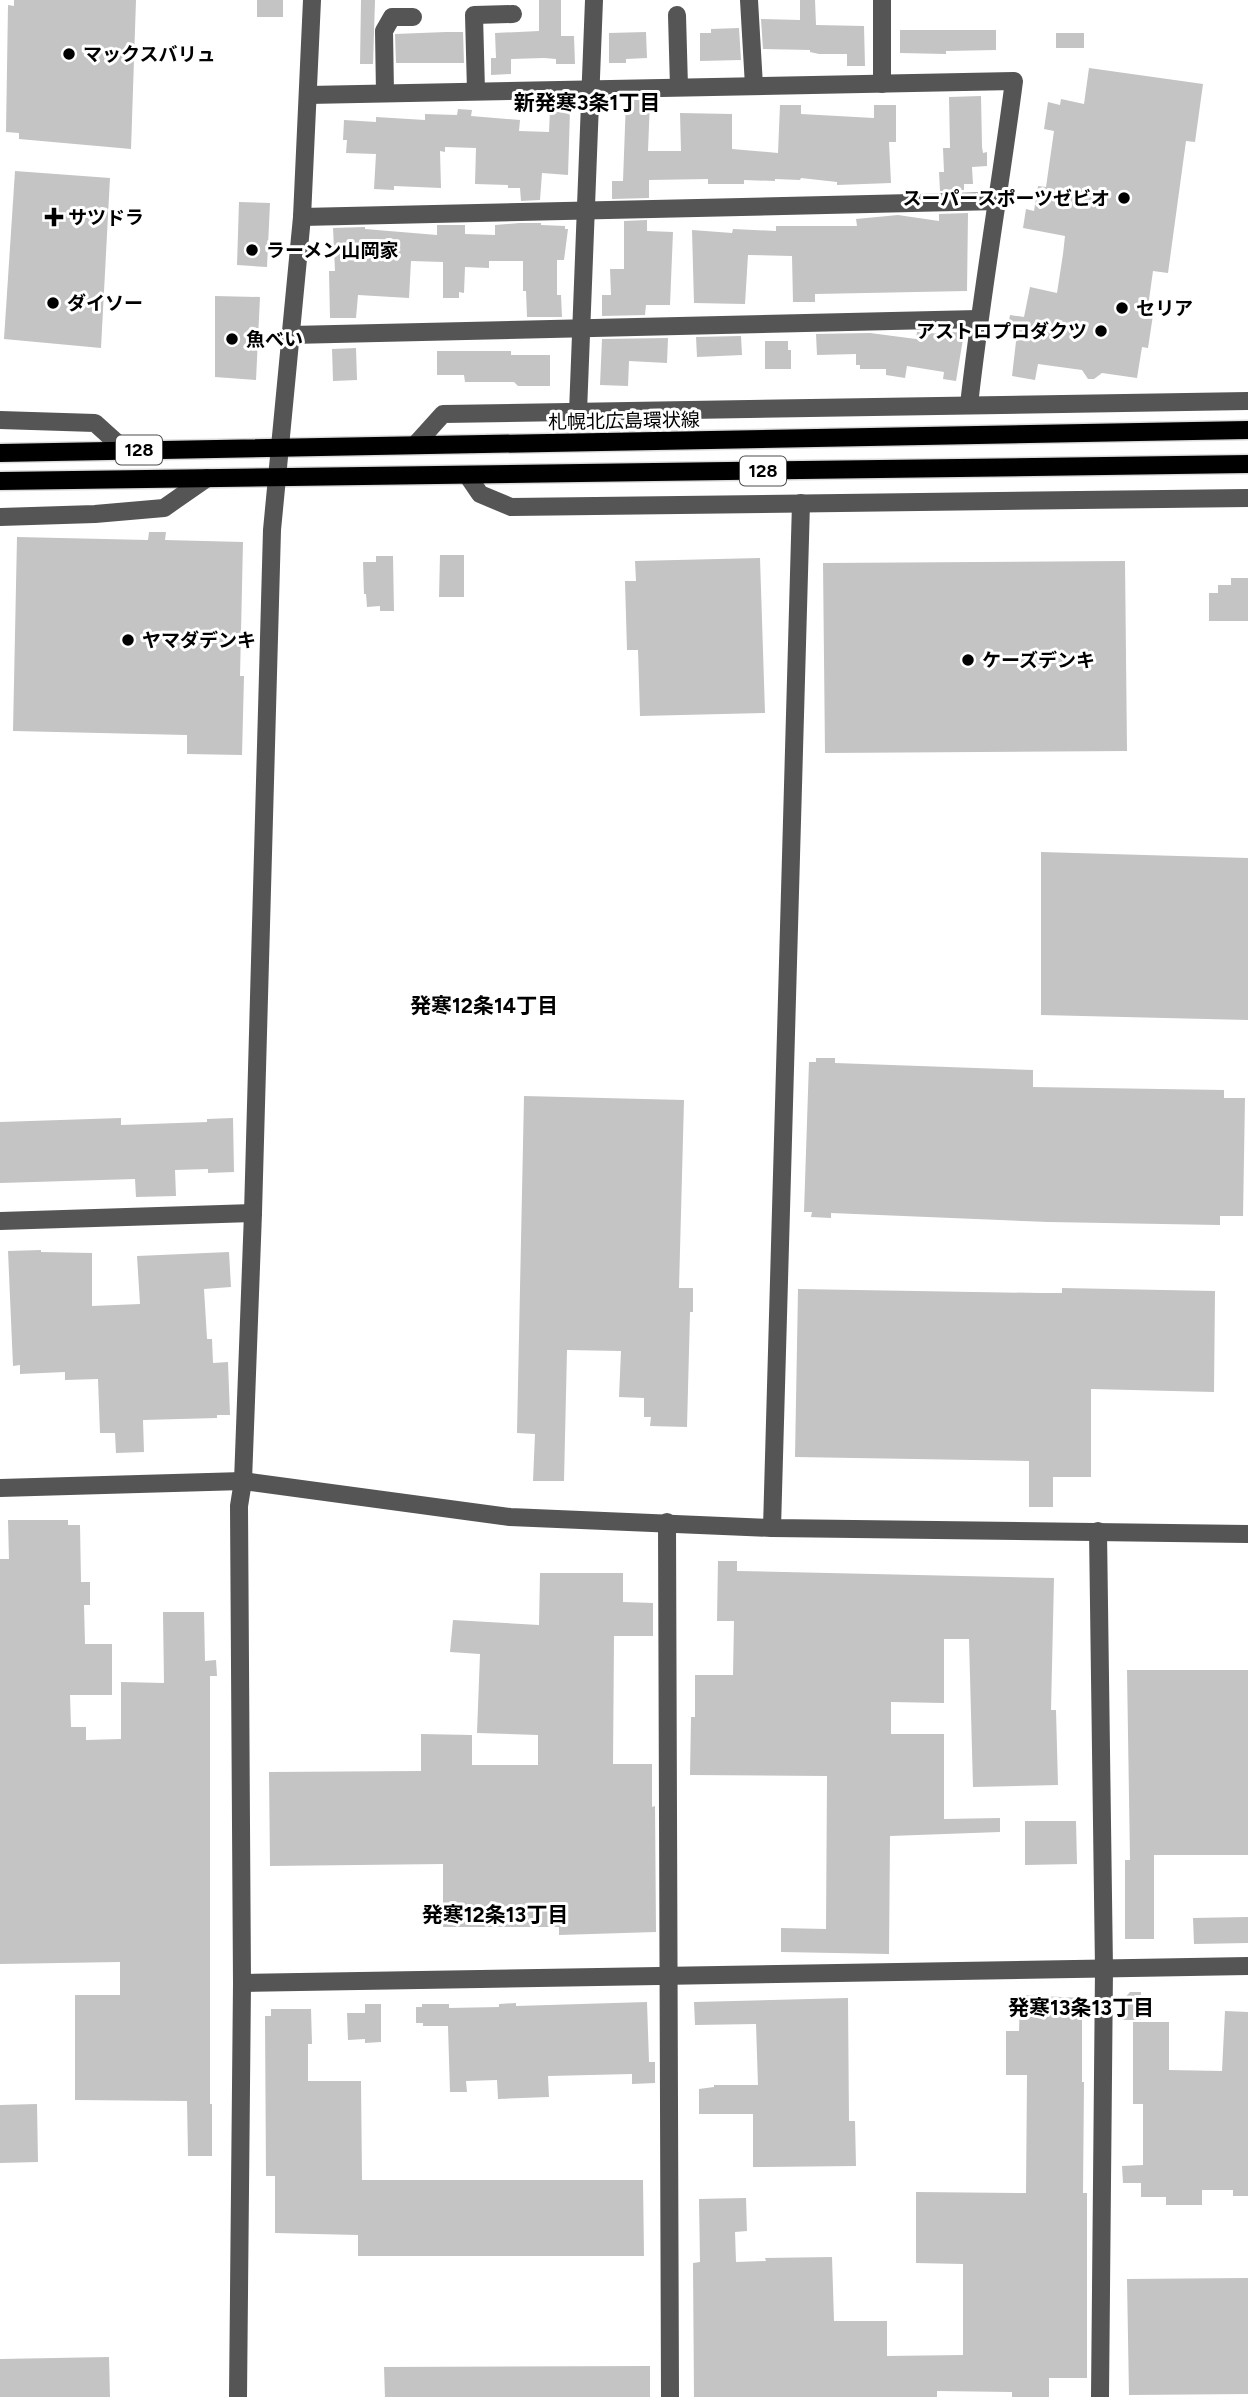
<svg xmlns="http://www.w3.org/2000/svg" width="1248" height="2397" viewBox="0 0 1248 2397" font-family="Figtree,'Noto Sans JP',sans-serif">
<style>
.building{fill:#c4c4c4}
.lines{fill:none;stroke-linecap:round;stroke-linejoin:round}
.major-casing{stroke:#dbdbdb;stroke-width:21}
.minor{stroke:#555;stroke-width:18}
.major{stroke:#000;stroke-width:18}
.poi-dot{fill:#000;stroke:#fff;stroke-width:2.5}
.labels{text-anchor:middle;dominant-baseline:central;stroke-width:6;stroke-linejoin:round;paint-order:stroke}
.shield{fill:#fff;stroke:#4c4c4c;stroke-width:2}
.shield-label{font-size:18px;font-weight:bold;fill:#000}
.poi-label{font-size:19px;font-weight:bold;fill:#000;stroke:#fff;text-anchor:start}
.street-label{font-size:19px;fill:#000;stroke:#fff}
.neighbourhood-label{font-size:21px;font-weight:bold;fill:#000;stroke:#fff}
</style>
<rect width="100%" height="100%" fill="#fff"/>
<g class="building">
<path d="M 14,0 L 136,0 L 131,149 L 19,139 L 19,133 L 6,132 L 8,5 L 14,6 Z"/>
<rect x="257" y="0" width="26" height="17"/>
<path d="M 361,0 L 375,0 L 373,64 L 360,64 Z"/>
<path d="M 539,0 L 561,0 L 561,36 L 574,36 L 575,64 L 556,64 L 556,59 L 544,58 L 511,59 L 511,74 L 491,75 L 491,58 L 496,58 L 495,33 L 539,31 Z"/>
<path d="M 800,0 L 815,0 L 816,25 L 864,26 L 865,66 L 847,66 L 847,54 L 819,54 L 810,52 L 810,50 L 763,49 L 761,19 L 800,20 Z"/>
<path d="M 739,28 L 741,60 L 700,61 L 700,33 L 711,33 L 711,29 Z"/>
<path d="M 900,30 L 996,30 L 996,50 L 946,51 L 946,54 L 900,53 Z"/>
<path d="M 446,32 L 463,32 L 464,63 L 396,63 L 395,34 Z"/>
<path d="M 646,32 L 647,58 L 626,59 L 626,63 L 609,63 L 609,33 Z"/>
<rect x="1056" y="33" width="28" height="15"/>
<path d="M 1089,68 L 1203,84 L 1195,142 L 1186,141 L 1168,273 L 1153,271 L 1147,314 L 1153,315 L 1148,348 L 1142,347 L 1137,378 L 1102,373 L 1094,379 L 1088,379 L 1082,370 L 1038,364 L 1035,380 L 1012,376 L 1017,333 L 1007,331 L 1010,315 L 1024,317 L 1030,287 L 1057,293 L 1063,254 L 1065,236 L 1023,228 L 1026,209 L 1034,211 L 1038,186 L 1046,187 L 1054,131 L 1044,129 L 1048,102 L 1060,105 L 1061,99 L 1084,104 Z"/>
<path d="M 981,96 L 982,147 L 983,153 L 987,152 L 987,166 L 972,167 L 973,184 L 964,184 L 964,190 L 940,191 L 939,172 L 944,172 L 943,148 L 950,148 L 949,97 Z"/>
<path d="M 626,100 L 650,100 L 648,151 L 681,151 L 680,113 L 732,114 L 732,149 L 778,153 L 780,105 L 801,105 L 801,114 L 874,118 L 874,105 L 896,105 L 896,142 L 889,142 L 891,183 L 837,185 L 837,182 L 801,178 L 800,180 L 775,179 L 775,181 L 744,180 L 744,184 L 708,184 L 708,179 L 649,180 L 649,198 L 612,199 L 612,181 L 623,181 Z"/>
<path d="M 458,109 L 472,110 L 471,116 L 520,120 L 519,131 L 549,132 L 550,110 L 570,111 L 568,175 L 542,173 L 540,200 L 521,201 L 520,188 L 508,188 L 508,185 L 475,184 L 476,148 L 445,147 L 445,152 L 440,151 L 441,188 L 394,186 L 394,190 L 374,189 L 376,154 L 346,153 L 347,140 L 343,140 L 344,120 L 376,122 L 376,117 L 425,120 L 425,114 L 457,115 Z"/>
<path d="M 15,171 L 110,178 L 101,348 L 4,339 Z"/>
<path d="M 239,202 L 270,203 L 267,267 L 237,265 Z"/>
<path d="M 968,213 L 967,291 L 815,294 L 815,302 L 793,302 L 792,256 L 748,255 L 745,304 L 694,303 L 692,230 L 732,233 L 733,229 L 776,231 L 776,226 L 857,226 L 856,219 L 898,215 L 939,221 L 939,214 Z"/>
<path d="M 647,220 L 647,231 L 673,232 L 670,305 L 646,305 L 645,315 L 602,316 L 602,295 L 611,295 L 610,269 L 624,269 L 624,221 Z"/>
<path d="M 520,223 L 541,223 L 541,225 L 565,226 L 565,229 L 568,229 L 564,260 L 557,260 L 557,295 L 561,295 L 562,317 L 527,317 L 526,291 L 523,291 L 523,261 L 489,261 L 489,268 L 465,267 L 464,293 L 459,292 L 459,298 L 443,298 L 443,262 L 411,261 L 409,298 L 358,295 L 356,318 L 330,318 L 329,271 L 335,271 L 333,228 L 365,227 L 365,229 L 437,235 L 437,225 L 465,225 L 465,234 L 495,235 L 495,225 Z"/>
<path d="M 215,296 L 260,297 L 256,380 L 215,377 Z"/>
<path d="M 943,331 L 964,333 L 956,381 L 943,379 L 944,372 L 907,366 L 905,378 L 886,375 L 886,369 L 860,369 L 860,365 L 856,365 L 856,354 L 817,355 L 816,334 L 870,333 L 916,339 L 917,332 L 942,334 Z"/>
<path d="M 741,336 L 742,355 L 697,357 L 696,337 Z"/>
<path d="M 668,338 L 667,363 L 629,361 L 628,386 L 600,385 L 602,339 Z"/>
<path d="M 765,341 L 788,341 L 788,350 L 791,350 L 791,369 L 765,369 Z"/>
<path d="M 356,348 L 357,380 L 333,381 L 332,349 Z"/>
<path d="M 437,351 L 511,351 L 511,355 L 550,355 L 550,386 L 518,386 L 514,382 L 465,382 L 464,375 L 437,375 Z"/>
<path d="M 149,532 L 166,532 L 165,540 L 243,542 L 240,676 L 244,676 L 242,755 L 187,754 L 187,735 L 13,731 L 17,537 L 148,540 Z"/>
<path d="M 440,555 L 464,555 L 464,597 L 439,597 Z"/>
<path d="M 376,556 L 393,556 L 394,611 L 380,611 L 380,606 L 367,607 L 366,594 L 364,594 L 363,562 L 376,562 Z"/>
<path d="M 760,558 L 765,713 L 640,716 L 638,650 L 627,650 L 625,581 L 636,581 L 635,561 Z"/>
<path d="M 1125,561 L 1127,751 L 825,753 L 823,563 Z"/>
<path d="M 1231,578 L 1248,578 L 1248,621 L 1209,621 L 1209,593 L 1218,593 L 1218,585 L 1231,585 Z"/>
<path d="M 1041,852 L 1248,858 L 1248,1020 L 1041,1015 Z"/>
<path d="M 816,1058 L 835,1058 L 835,1063 L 1033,1070 L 1033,1087 L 1224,1090 L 1224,1098 L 1245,1098 L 1243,1216 L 1220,1216 L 1220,1225 L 1048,1222 L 831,1213 L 831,1218 L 811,1217 L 812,1212 L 804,1212 L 809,1062 L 816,1062 Z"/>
<path d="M 524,1096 L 684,1100 L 679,1288 L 693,1288 L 693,1312 L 690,1312 L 687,1427 L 650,1426 L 651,1417 L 644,1417 L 644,1398 L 619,1397 L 621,1351 L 567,1350 L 564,1481 L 533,1481 L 535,1434 L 517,1433 Z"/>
<path d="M 121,1118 L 121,1125 L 207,1122 L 207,1119 L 233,1118 L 234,1172 L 208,1173 L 208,1169 L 175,1170 L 176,1196 L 136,1197 L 135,1179 L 0,1183 L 0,1122 Z"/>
<path d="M 41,1250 L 41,1252 L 92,1253 L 92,1306 L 140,1304 L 137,1256 L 229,1252 L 231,1287 L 204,1289 L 207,1339 L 212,1339 L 213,1363 L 228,1362 L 230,1415 L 217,1415 L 217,1418 L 143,1420 L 144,1452 L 116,1453 L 115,1433 L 100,1433 L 98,1379 L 65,1380 L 65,1372 L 20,1374 L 20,1365 L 13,1366 L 8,1251 Z"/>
<path d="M 1062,1288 L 1215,1291 L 1214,1392 L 1091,1389 L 1091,1477 L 1053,1477 L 1053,1507 L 1029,1507 L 1029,1461 L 795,1457 L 798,1289 L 1040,1293 L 1062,1293 Z"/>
<path d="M 8,1520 L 68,1520 L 68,1525 L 80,1525 L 81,1582 L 90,1582 L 90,1605 L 84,1605 L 85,1644 L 112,1644 L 112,1695 L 70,1695 L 71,1727 L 86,1727 L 86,1740 L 121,1739 L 121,1682 L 164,1683 L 163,1612 L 204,1612 L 205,1661 L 216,1660 L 217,1676 L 210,1676 L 210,2104 L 212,2104 L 212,2156 L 188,2156 L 187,2101 L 75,2100 L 75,1995 L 120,1995 L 120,1962 L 0,1964 L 0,1559 L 9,1559 Z"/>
<path d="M 718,1561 L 737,1561 L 737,1571 L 1054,1578 L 1051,1710 L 1056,1710 L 1058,1785 L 973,1787 L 969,1639 L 944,1639 L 944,1703 L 891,1702 L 891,1734 L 944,1734 L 944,1819 L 1000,1818 L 1000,1832 L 890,1836 L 889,1954 L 781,1952 L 781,1928 L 826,1929 L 827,1776 L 690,1775 L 691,1717 L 695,1717 L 695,1675 L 733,1675 L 734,1621 L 717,1621 Z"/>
<path d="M 540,1573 L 623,1573 L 623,1602 L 653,1603 L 653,1636 L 614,1636 L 613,1764 L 652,1764 L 652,1807 L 655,1806 L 656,1932 L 559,1935 L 559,1927 L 443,1927 L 443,1864 L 270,1866 L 269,1772 L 421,1771 L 421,1734 L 472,1735 L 472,1765 L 538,1765 L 538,1735 L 477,1733 L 480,1654 L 450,1652 L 453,1620 L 539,1625 Z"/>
<path d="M 1127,1670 L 1248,1670 L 1248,1855 L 1154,1855 L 1154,1939 L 1125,1939 L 1125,1860 L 1130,1860 Z"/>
<path d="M 1025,1821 L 1076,1821 L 1077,1864 L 1025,1865 Z"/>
<path d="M 1248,1917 L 1248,1943 L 1194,1944 L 1193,1918 Z"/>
<path d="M 1130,1992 L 1141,1992 L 1141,2020 L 1120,2020 L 1120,2003 Z"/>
<path d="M 1020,1995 L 1082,1998 L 1082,2082 L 1084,2082 L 1083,2193 L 1087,2193 L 1087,2378 L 1049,2378 L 1049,2397 L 1012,2397 L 1012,2392 L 937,2391 L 937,2397 L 694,2397 L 693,2263 L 700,2262 L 699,2199 L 746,2198 L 747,2231 L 735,2232 L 736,2262 L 766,2261 L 765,2258 L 832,2257 L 834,2321 L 887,2321 L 887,2356 L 963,2355 L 963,2264 L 916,2263 L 916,2192 L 1026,2193 L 1027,2075 L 1006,2075 L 1006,2031 L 1019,2031 Z"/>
<path d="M 848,1998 L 849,2121 L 855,2121 L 856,2166 L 753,2167 L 753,2114 L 699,2114 L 699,2089 L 714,2087 L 714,2085 L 758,2085 L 756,2024 L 695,2025 L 694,2002 Z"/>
<path d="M 647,2002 L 649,2062 L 655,2062 L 655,2083 L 632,2084 L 632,2074 L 548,2076 L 549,2097 L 498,2099 L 497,2080 L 466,2081 L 467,2092 L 450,2092 L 448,2026 L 423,2026 L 423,2023 L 416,2023 L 416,2007 L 422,2007 L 422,2004 L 449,2004 L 449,2008 L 499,2007 L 499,2004 L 516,2003 L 516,2006 Z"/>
<path d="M 365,2004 L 381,2004 L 381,2042 L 365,2043 L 365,2039 L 348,2040 L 347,2013 L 365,2013 Z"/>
<path d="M 271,2009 L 311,2009 L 312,2044 L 308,2044 L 308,2081 L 361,2081 L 362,2180 L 643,2180 L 644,2256 L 358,2256 L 358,2235 L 275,2233 L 275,2176 L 266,2176 L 265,2016 L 271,2016 Z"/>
<path d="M 1225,2011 L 1248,2012 L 1248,2196 L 1233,2196 L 1233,2190 L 1202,2190 L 1202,2205 L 1166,2205 L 1166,2197 L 1141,2197 L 1141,2183 L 1123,2183 L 1122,2166 L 1143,2165 L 1143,2104 L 1133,2104 L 1133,2022 L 1169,2022 L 1169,2070 L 1222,2071 Z"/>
<path d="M 37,2104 L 38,2162 L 0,2163 L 0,2105 Z"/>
<path d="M 1248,2278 L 1248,2394 L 1129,2395 L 1127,2279 Z"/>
<path d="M 109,2357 L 110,2397 L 0,2397 L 0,2359 Z"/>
<path d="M 650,2366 L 650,2397 L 385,2397 L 384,2367 Z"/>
</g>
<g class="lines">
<defs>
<g id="major">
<path d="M 0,453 L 1248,430"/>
<path d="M 0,481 L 1248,464"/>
</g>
</defs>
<use href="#major" class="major-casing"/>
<g class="minor">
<path d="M 749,0 L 754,86"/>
<path d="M 882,0 L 882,84"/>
<path d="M 677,15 L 679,87"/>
<path d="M 476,91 L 474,15 L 513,14"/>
<path d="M 385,93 L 384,31 L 392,17 L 413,17"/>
<path d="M 308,95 L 1014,81 C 1000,189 981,296 969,405"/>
<path d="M 302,217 L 998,201"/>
<path d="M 291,335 L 978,319"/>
<path d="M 578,412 L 594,0"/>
<path d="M 0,420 L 95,423 L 126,451"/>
<path d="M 415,445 L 443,414 L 1248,401"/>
<path d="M 467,475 L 480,494 L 511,507 L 1248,498"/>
<path d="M 0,517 L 95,514 L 164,508 L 207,478"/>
<path d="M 0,1221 L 253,1213"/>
<path d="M 0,1488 L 243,1481 L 510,1517 L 772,1528 L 1248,1534"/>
<path d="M 667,1522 L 670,2397"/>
<path d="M 772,1528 L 801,503"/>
<path d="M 1098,1531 L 1104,1969 L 1100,2397"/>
<path d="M 242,1983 L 1248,1966"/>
<path d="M 238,2397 L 242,1983 L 239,1506 L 243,1481 L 253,1213 L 272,530 L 302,217 L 312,0"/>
</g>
<use href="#major" class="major"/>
</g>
<g class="poi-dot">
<circle cx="69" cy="54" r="7"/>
<circle cx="1124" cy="198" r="7"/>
<path d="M50.5 206.5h7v7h7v7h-7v7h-7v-7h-7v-7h7z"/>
<circle cx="252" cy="250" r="7"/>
<circle cx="53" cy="303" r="7"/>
<circle cx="1122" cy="308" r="7"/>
<circle cx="1101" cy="331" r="7"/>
<circle cx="232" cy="339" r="7"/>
<circle cx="128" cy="640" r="7"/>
<circle cx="968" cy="660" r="7"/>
</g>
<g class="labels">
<g class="shield">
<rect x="116" y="435.5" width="46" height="29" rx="5"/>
<rect x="740" y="456.5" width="46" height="29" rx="5"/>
</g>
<g class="shield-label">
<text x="139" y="450">128</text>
<text x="763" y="471">128</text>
</g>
<g class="poi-label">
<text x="83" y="54">マックスバリュ</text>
<text x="1110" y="198" text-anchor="end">スーパースポーツゼビオ</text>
<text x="68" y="217">サツドラ</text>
<text x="266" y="250">ラーメン山岡家</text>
<text x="67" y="303">ダイソー</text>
<text x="1136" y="308">セリア</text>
<text x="1087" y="331" text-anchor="end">アストロプロダクツ</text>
<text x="246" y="339">魚べい</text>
<text x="142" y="640">ヤマダデンキ</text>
<text x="982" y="660">ケーズデンキ</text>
</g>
<g class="street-label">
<text transform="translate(624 421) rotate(-1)">札幌北広島環状線</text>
</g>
<g class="neighbourhood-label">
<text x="587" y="102">新発寒3条1丁目</text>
<text x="484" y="1005">発寒12条14丁目</text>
<text x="495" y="1914">発寒12条13丁目</text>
<text x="1081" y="2007">発寒13条13丁目</text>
</g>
</g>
</svg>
